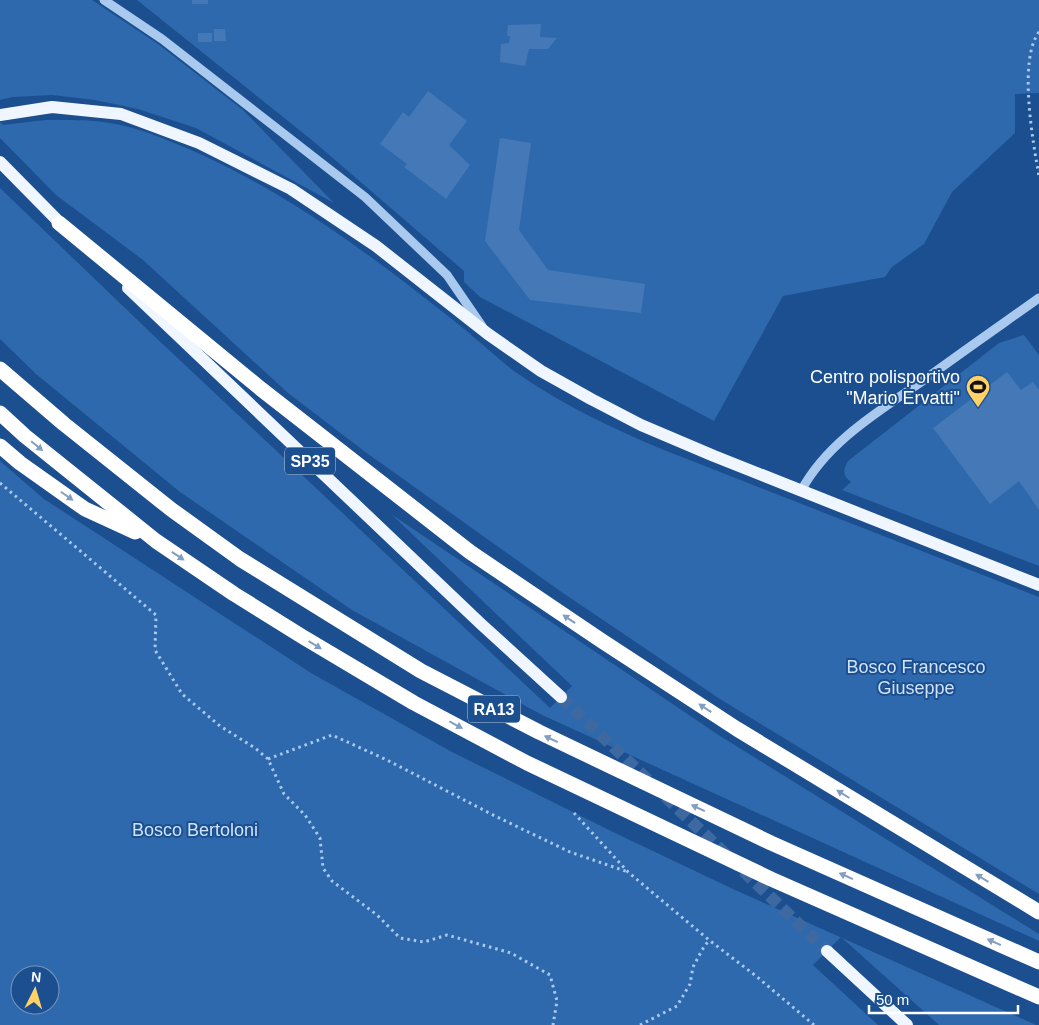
<svg xmlns="http://www.w3.org/2000/svg" width="1039" height="1025" viewBox="0 0 1039 1025" font-family="Arial,sans-serif">
<style>
.green{fill:#2e69ad;fill-rule:evenodd}
.building{fill:#4478b7}
.lines{fill:none;stroke-linecap:round;stroke-linejoin:round}
.major-tunnel{stroke:#3d69a0;stroke-width:12;stroke-dasharray:12 6;stroke-linecap:butt}
.path{stroke:#a9c9ee;stroke-width:3;stroke-dasharray:2.5 4;stroke-linecap:butt}
.minor{stroke:#a9c9ee;stroke-width:9}
.major{stroke:#f0f6ff;stroke-width:12}
.highway{stroke:#fff;stroke-width:15}
.oneway{fill:#829ec1}
.labels{text-anchor:middle;dominant-baseline:central;stroke-width:4;stroke-linejoin:round;paint-order:stroke}
.shield{fill:#1b4f8f;stroke:#bbcadd;stroke-width:1}
.shield-label{font-size:16px;font-weight:bold;fill:#fff}
.poi-label{font-size:18px;fill:#fff;stroke:#1b4f8f;text-anchor:end}
.park-label{font-size:18px;fill:#cfe3fa;stroke:#1b4f8f}
</style>
<rect width="100%" height="100%" fill="#1b4f8f"/>
<g class="green">
<path d="M 0,0 L 92,0 L 158,44 L 243,110 L 334,203 L 196,128 L 138,109 L 95,100 L 52,95 L 13,97 L 0,100 Z"/>
<path d="M 137,0 L 1039,0 L 1039,93 L 1015,94 L 1015,133 L 952,192 L 924,244 L 892,267 L 885,277 L 783,296 L 714,421 L 480,297 L 464,282 L 464,271 L 313,141 Z"/>
<path d="M 45,120 C 69,120 92,119 116,124 C 142,129 167,140 191,150 C 287,192 371,255 453,320 C 474,336 493,355 514,371 C 561,404 611,428 664,450 L 1039,597 L 1039,894 L 720,699 L 560,591 L 364,451 L 288,393 L 143,260 L 56,195 L 0,138 L 0,122 L 3,125 Z"/>
<path d="M 0,188 L 151,333 L 550,708 L 572,686 L 391,514 L 720,736 L 1039,934 L 1039,941 L 542,715 L 352,610 L 180,492 L 36,374 L 0,339 Z"/>
<path d="M 1024,335 L 1039,355 L 1039,566 L 842,490 L 851,482 C 842,475 843,470 848,461 L 999,343 Z"/>
<path d="M 0,461 L 44,499 L 311,673 L 452,752 L 613,832 L 733,889 L 1036,1025 L 939,1025 L 841,937 L 813,965 L 878,1025 L 0,1025 ZM 20,975 L 50,975 L 50,1005 L 20,1005 Z"/>
</g>
<g class="building">
<rect x="192" y="0" width="16" height="4"/>
<path d="M 541,24 L 540,37 L 557,38 L 548,49 L 529,49 L 525,66 L 500,62 L 501,44 L 509,43 L 510,36 L 507,36 L 508,25 Z"/>
<path d="M 214,29 L 225,29 L 226,41 L 214,41 Z"/>
<rect x="198" y="33" width="14" height="9"/>
<path d="M 428,91 L 467,121 L 449,145 L 470,165 L 446,199 L 404,167 L 407,164 L 380,144 L 403,112 L 409,117 Z"/>
<path d="M 500,138 L 531,143 L 519,230 L 548,270 L 645,284 L 641,313 L 530,300 L 485,241 Z"/>
<path d="M 1007,372 L 1021,390 L 1033,382 L 1039,390 L 1039,510 L 1019,481 L 990,504 L 933,428 Z"/>
</g>
<g class="lines">
<path class="major-tunnel" d="M 561,697 L 827,951"/>
<g class="path">
<path d="M 1039,32 C 1018,60 1033,142 1039,176"/>
<path d="M 0,483 L 156,615 L 155,650 L 182,694 L 220,726 L 255,748 L 268,759 L 284,794 L 305,815 L 320,838 L 323,868 L 332,881 L 377,915 L 400,938 L 424,942 L 447,935 L 511,953 L 550,975 L 557,1001 L 553,1025"/>
<path d="M 268,759 L 332,735 L 387,760 L 495,816 L 570,852 L 628,872"/>
<path d="M 574,813 L 628,872 L 709,940 L 756,976 L 814,1025"/>
<path d="M 640,1025 L 677,1006 L 690,984 L 693,967 L 702,950 L 709,940"/>
</g>
<g class="minor">
<path d="M 104,0 L 162,39 L 365,197 L 447,275 L 482,326"/>
<path d="M 801,491 C 827,442 879,411 924,380 C 962,352 1001,325 1039,298"/>
</g>
<g class="major">
<path d="M 0,115 L 52,107 L 121,114 L 199,143 L 291,189 L 376,246 L 488,334 L 541,371 L 591,399 L 641,425 L 714,456 L 1039,585"/>
<path d="M 0,162 L 67,230"/>
<path d="M 128,288 L 481,624 L 561,697"/>
<path d="M 827,951 L 907,1025"/>
</g>
<g class="highway">
<path d="M 59,223 L 261,389 L 470,552 L 602,641 L 737,729 L 1039,912"/>
<path d="M 0,369 L 64,424 L 172,510 L 240,559 L 421,671 L 539,732 L 771,843 L 1039,962"/>
<path d="M 0,413 L 25,436 L 156,541 L 234,594 L 303,637 L 414,703 L 527,763 L 771,879 L 1039,997"/>
<path d="M 0,446 L 20,463 L 85,509 L 135,532"/>
</g>
</g>
<defs><path id="oneway-solid" d="M-6-.8H1V-3.2L6.5 0L1 3.2V.8H-6Z" transform="scale(1.25)"/></defs>
<g class="oneway">
<use href="#oneway-solid" transform="translate(37 446) rotate(39)"/>
<use href="#oneway-solid" transform="translate(67 496) rotate(35)"/>
<use href="#oneway-solid" transform="translate(178 556) rotate(34)"/>
<use href="#oneway-solid" transform="translate(569 619) rotate(-146)"/>
<use href="#oneway-solid" transform="translate(315 645) rotate(31)"/>
<use href="#oneway-solid" transform="translate(705 708) rotate(-147)"/>
<use href="#oneway-solid" transform="translate(456 725) rotate(28)"/>
<use href="#oneway-solid" transform="translate(551 739) rotate(-155)"/>
<use href="#oneway-solid" transform="translate(843 794) rotate(-148)"/>
<use href="#oneway-solid" transform="translate(698 808) rotate(-155)"/>
<use href="#oneway-solid" transform="translate(846 876) rotate(-156)"/>
<use href="#oneway-solid" transform="translate(982 878) rotate(-149)"/>
<use href="#oneway-solid" transform="translate(994 942) rotate(-156)"/>
</g>
<defs>
<symbol id="stadium-pin" viewBox="-11 -11 22 30"><path d="M0 17L-7.5 6A9.5 9.5 0 1 1 7.5 6Z" fill="#ffd166" stroke="#1b4f8f"/><path d="M0-5a6.5 5 0 1 0 0 10a6.5 5 0 1 0 0-10ZM-3.5-1.8h7v3.6h-7Z" fill="#111"/></symbol>
</defs>
<g fill-rule="evenodd">
<use href="#stadium-pin" x="964" y="373" width="28" height="38"/>
</g>
<g class="labels">
<g class="shield">
<rect x="285" y="447.5" width="50" height="27" rx="4"/>
<rect x="468" y="695.5" width="52" height="27" rx="4"/>
</g>
<g class="shield-label">
<text x="310" y="461">SP35</text>
<text x="494" y="709">RA13</text>
</g>
<g class="poi-label">
<text x="960" y="377">Centro polisportivo<tspan x="960" dy="21">"Mario Ervatti"</tspan></text>
</g>
<g class="park-label">
<text x="916" y="667">Bosco Francesco<tspan x="916" dy="21">Giuseppe</tspan></text>
<text x="195" y="830">Bosco Bertoloni</text>
</g>
</g>
<g transform="translate(35 990) rotate(5)"><circle r="24" fill="#1b4f8f" stroke="#7695bc"/>
<path d="M0-4L9 19L0 12L-9 19Z" fill="#ffd166"/>
<text y="-8" font-size="14" font-weight="bold" text-anchor="middle" fill="#ffffff">N</text>
</g>
<path d="M869 1005v8h149v-8" fill="none" stroke="#ffffff" stroke-width="2.5"/>
<text x="876" y="1005" font-size="15" fill="#ffffff" stroke="#1b4f8f" stroke-width="4" paint-order="stroke">50 m</text>
</svg>
